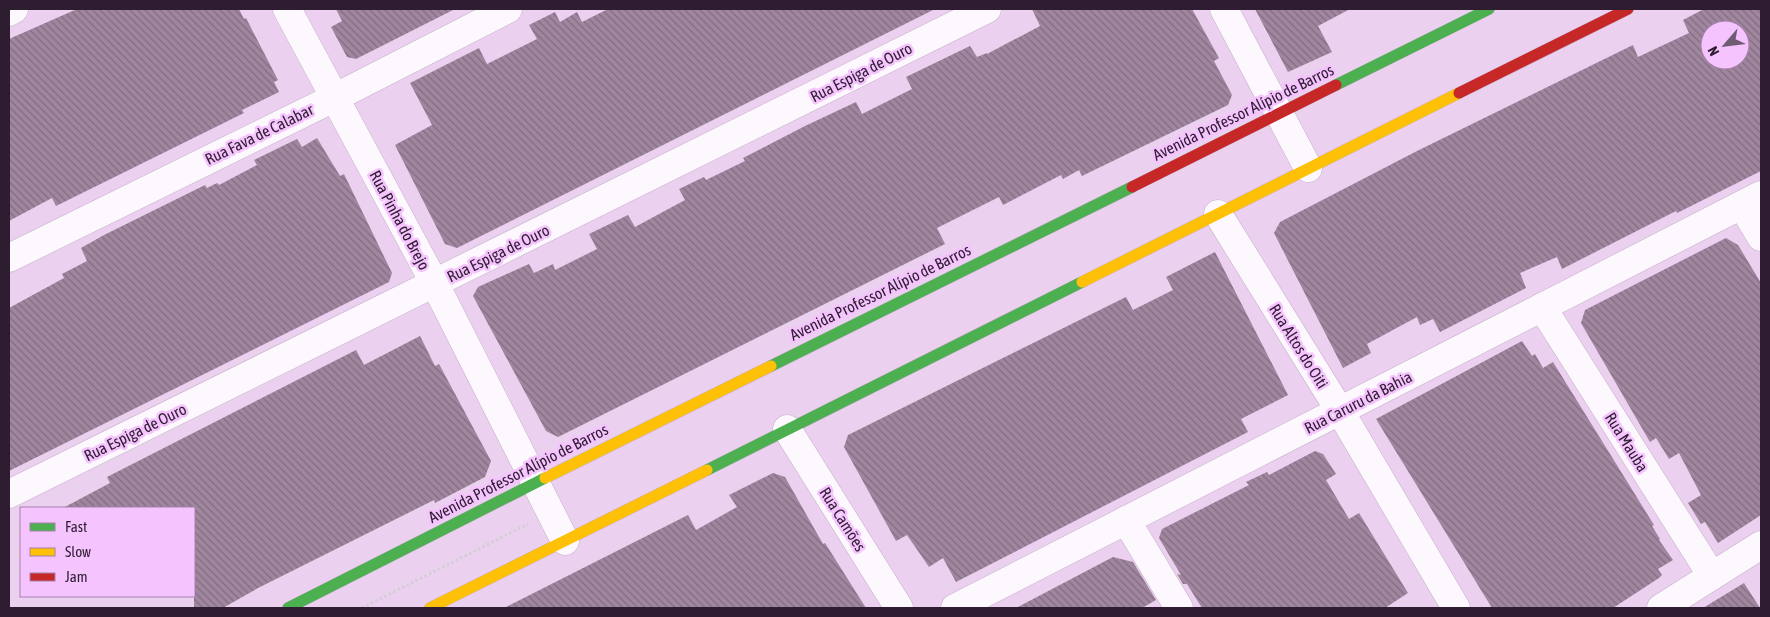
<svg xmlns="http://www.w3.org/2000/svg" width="1770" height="617" viewBox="0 0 1770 617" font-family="'Asap Condensed',sans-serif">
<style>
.building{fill:url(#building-back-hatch);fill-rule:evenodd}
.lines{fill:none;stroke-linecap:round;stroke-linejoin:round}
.street-casing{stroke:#c5afc8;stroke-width:29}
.fast-casing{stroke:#c5afc8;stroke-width:12}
.slow-casing{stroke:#c5afc8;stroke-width:12}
.jam-casing{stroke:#c5afc8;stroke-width:12}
.path{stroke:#d5cdd6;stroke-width:3;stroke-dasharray:2.5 2.5;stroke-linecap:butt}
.street{stroke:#fcf8fd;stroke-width:28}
.fast{stroke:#4caf50;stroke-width:11}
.slow{stroke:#ffc107;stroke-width:11}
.jam{stroke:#c62828;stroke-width:11}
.labels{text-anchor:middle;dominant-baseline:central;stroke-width:5;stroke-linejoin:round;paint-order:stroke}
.street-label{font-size:16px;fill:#2e1c31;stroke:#f5c3fd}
</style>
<defs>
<pattern id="building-back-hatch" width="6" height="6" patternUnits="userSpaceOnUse" patternTransform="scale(1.25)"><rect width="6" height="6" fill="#a0869e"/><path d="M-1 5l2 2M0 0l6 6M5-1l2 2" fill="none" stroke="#836d81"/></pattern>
</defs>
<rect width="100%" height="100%" fill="#ebd0f0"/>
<g class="building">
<path d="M 77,9 L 239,9 L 244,19 L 246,18 L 278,80 L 274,82 L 279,92 L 242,110 L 244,113 L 56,206 L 52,198 L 9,221 L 9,39 Z"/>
<path d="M 336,9 L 455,9 L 356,59 L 347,57 L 331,27 L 342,21 Z"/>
<path d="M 608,9 L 935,9 L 457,248 L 445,244 L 395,145 L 432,125 L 410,83 L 479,48 L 487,64 L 537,39 L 529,25 L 555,12 L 560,22 L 577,12 L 582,22 Z"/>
<path d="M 1032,9 L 1192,9 L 1219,58 L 1214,61 L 1232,95 L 1228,105 L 1082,176 L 1079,170 L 1063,179 L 1061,175 L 1003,205 L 999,197 L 937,228 L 945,244 L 558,437 L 546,431 L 473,296 L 478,287 L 529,264 L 534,273 L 553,264 L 555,270 L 597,249 L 589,234 L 628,215 L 635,227 L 685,200 L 679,189 L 704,177 L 706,180 L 745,161 L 743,158 L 805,126 L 856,102 L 862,114 L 912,89 L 906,77 L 970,46 L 977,57 L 987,53 L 987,54 L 1040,26 Z"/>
<path d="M 1255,9 L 1350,9 L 1318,26 L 1332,52 L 1288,72 Z"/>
<path d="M 1704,9 L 1761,9 L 1761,171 L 1677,213 L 1676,211 L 1562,269 L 1557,257 L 1520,273 L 1526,288 L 1440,332 L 1433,319 L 1420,325 L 1417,317 L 1367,344 L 1371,353 L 1343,368 L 1274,233 L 1280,222 L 1417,151 L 1633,45 L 1638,57 L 1689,33 L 1683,20 ZM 1710,30 L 1740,30 L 1740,60 L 1710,60 Z"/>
<path d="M 317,138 L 340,176 L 344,174 L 392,273 L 389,282 L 9,471 L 9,308 L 64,278 L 62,274 L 87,261 L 81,248 L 104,235 L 205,185 L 207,188 L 217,183 L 219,185 L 257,165 L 254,160 L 297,139 L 302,147 Z"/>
<path d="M 1726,238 L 1738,245 L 1761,283 L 1761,515 L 1718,543 L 1705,522 L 1701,524 L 1688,503 L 1701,495 L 1679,453 L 1669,459 L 1656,438 L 1650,442 L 1581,323 L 1585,310 Z"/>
<path d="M 1215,252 L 1288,395 L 1241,419 L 1248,432 L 956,582 L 943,558 L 929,567 L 907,535 L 896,541 L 844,447 L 848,435 L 1126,297 L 1133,310 L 1173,290 L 1166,277 Z"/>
<path d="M 420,336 L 435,366 L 439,364 L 491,461 L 485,477 L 435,503 L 434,500 L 258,588 L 223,608 L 194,608 L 194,508 L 63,508 L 110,483 L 107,477 L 356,350 L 364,365 Z"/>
<path d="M 1522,341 L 1532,356 L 1535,354 L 1543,368 L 1553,362 L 1654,525 L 1652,526 L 1660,539 L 1659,540 L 1673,560 L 1658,569 L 1662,575 L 1659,578 L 1613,608 L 1492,608 L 1376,419 Z"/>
<path d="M 1315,451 L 1323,454 L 1336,474 L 1326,480 L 1349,519 L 1359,513 L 1408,593 L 1385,608 L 1202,608 L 1187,584 L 1183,584 L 1177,574 L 1181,575 L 1159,538 L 1162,529 L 1249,485 L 1246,482 L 1267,472 L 1269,475 Z"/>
<path d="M 773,473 L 785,477 L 823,544 L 825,543 L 866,608 L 504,608 L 688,515 L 696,530 L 737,507 L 729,495 Z"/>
<path d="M 1113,557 L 1133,562 L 1156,600 L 1142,608 L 1016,608 Z"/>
<path d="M 1744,583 L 1760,608 L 1703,608 Z"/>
</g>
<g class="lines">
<defs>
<g id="street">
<path d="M 287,9 L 435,284 L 565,541"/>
<path d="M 1224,9 L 1308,168"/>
<path d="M 9,12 L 14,9"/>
<path d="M 1742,205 L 1761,237"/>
<path d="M 1218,214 L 1340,411 L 1456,608"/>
<path d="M 9,258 L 334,98 L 508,9"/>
<path d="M 1542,307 L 1712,576"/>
<path d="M 787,429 L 899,608"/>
<path d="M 9,494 L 987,9"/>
<path d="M 1126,520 L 1179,608"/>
<path d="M 955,608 L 1761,195"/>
<path d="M 1661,608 L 1761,545"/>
</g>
<g id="fast">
<path d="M 1336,85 L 1489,9"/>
<path d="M 771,366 L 1132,187"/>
<path d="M 707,470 L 1082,282"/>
<path d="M 288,608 L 545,478"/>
</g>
<g id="slow">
<path d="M 1082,282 L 1459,93"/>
<path d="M 545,478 L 771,366"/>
<path d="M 430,608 L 707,470"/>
</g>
<g id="jam">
<path d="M 1459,93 L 1628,9"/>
<path d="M 1132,187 L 1336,85"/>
</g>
</defs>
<use href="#street" class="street-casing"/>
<use href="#fast" class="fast-casing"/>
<use href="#slow" class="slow-casing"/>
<use href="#jam" class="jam-casing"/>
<path class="path" d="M 362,608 L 528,524"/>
<use href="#street" class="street"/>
<use href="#fast" class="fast"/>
<use href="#slow" class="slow"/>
<use href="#jam" class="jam"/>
</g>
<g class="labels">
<g class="street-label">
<text transform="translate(861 72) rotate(-27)">Rua Espiga de Ouro</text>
<text transform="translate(1243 112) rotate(-26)">Avenida Professor Alípio de Barros</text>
<text transform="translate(259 134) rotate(-26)">Rua Fava de Calabar</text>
<text transform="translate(400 220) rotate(62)">Rua Pinha do Brejo</text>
<text transform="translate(498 253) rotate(-26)">Rua Espiga de Ouro</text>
<text transform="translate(880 292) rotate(-26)">Avenida Professor Alípio de Barros</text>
<text transform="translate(1299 346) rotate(58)">Rua Altos do Oiti</text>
<text transform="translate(1358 402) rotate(-27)">Rua Caruru da Bahia</text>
<text transform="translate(135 432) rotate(-26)">Rua Espiga de Ouro</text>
<text transform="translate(1627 442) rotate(58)">Rua Mauba</text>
<text transform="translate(518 473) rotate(-27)">Avenida Professor Alípio de Barros</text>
<text transform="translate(843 519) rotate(58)">Rua Camões</text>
</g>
</g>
<rect width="1770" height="617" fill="none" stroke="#2e1c31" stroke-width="20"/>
<rect x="20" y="507" width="175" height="90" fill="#f5c3fd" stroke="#a580ab"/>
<rect x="30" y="523" width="25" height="8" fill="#4caf50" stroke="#a580ab"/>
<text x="65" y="532" font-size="15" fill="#2e1c31">Fast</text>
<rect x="30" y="548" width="25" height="8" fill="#ffc107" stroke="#a580ab"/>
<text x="65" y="557" font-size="15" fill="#2e1c31">Slow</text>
<rect x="30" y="573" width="25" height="8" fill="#c62828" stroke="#a580ab"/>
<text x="65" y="582" font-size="15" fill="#2e1c31">Jam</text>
<g transform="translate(1725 45) rotate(242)"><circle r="24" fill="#f5c3fd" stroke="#a580ab"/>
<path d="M0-4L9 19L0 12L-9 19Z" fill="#705b74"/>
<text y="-8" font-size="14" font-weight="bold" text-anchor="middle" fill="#2e1c31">N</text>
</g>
</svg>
